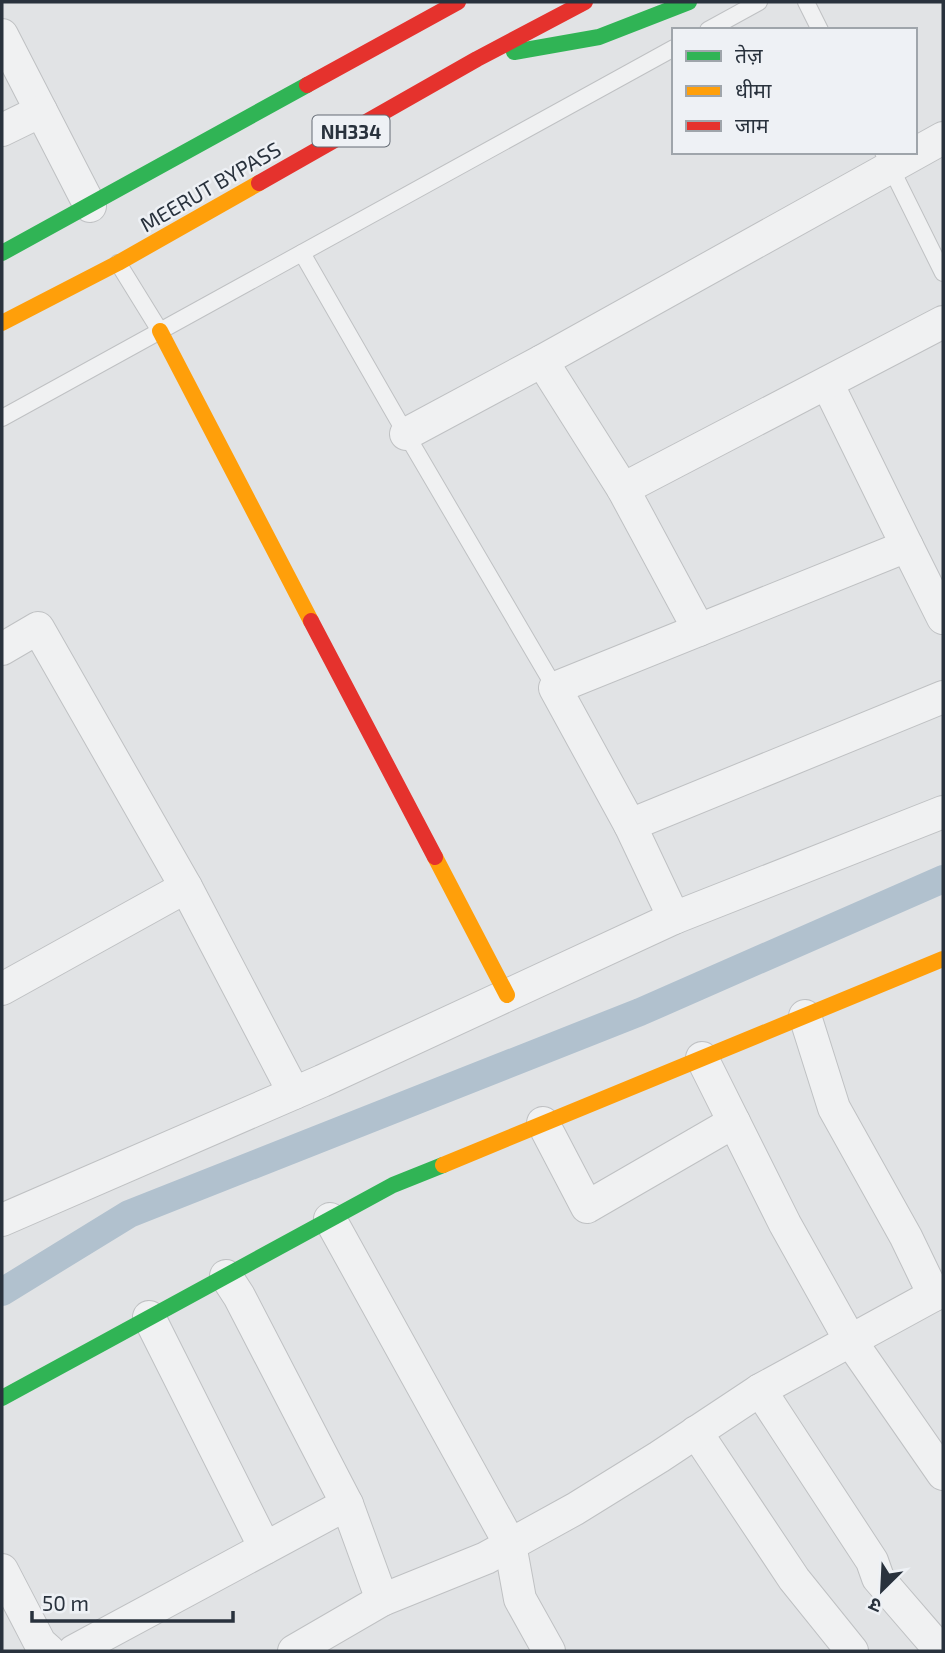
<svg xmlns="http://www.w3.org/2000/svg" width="945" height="1653" viewBox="0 0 945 1653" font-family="'Exo 2','Noto Sans Devanagari',sans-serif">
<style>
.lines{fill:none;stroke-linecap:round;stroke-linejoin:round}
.canal{stroke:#b1c1ce;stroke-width:28}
.lane-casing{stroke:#bfc1c3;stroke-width:18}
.street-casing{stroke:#bfc1c3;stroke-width:34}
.lane{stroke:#f0f1f2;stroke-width:16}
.street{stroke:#f0f1f2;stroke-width:32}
.fast{stroke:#30b455;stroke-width:16}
.slow{stroke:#ff9f0a;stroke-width:16}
.jam{stroke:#e5322d;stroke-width:16}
.labels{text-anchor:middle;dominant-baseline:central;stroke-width:5;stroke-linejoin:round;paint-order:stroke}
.shield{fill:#eef1f5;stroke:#646b74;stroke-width:2}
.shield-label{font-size:19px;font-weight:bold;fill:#29323d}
.street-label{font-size:21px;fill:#29323d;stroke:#eef1f5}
</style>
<rect width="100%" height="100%" fill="#e1e3e5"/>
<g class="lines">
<path class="canal" d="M 2,1292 L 129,1214 L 640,1012 L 943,879"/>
<defs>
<g id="lane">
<path d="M 806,2 L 820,30"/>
<path d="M 708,30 L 759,2"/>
<path d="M 883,152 L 943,273"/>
<path d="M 302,253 L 406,434 L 555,688"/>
<path d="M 118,263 L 160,331"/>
<path d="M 2,418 L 674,48"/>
</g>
<g id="street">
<path d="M 2,35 L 90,206"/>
<path d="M 2,130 L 41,111"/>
<path d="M 542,361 L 623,489 L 699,630"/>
<path d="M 827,383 L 907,546 L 943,618"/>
<path d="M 406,434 L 542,361 L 943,138"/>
<path d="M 623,489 L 943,322"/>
<path d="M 2,649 L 38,628 L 186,887 L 294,1093"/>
<path d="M 630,825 L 943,697"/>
<path d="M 674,918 L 630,825 L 555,688 L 907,546"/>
<path d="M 2,989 L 186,887"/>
<path d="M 805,1016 L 834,1108 L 906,1237 L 934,1295"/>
<path d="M 702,1058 L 785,1224 L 850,1340 L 943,1474"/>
<path d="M 543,1123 L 587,1207 L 734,1122"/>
<path d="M 330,1219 L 510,1544 L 520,1599 L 549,1651"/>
<path d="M 2,1220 L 322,1081 L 674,918 L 943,812"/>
<path d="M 226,1276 L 239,1296 L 347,1504 L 382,1600"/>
<path d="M 149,1317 L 265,1548"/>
<path d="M 760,1390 L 872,1561 L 878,1578 L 941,1651"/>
<path d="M 696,1432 L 794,1579 L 852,1651"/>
<path d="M 2,1570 L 40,1643 L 49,1651"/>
<path d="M 74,1651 L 347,1504"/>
<path d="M 294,1651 L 382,1600 L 486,1558 L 575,1509 L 659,1457 L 760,1390 L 943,1290"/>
</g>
</defs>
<use href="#lane" class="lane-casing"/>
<use href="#street" class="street-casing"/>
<use href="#lane" class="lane"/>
<use href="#street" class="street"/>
<g class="fast">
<path d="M 514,52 L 599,37 L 689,2"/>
<path d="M 2,253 L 307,85"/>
<path d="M 2,1398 L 393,1185 L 443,1165"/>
</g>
<g class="slow">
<path d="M 2,323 L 118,263 L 259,183"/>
<path d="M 160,331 L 311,621"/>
<path d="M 435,857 L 507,995"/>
<path d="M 443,1165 L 943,959"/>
</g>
<g class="jam">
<path d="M 307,85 L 458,2"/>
<path d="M 259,183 L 477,59 L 585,2"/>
<path d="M 311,621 L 435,857"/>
</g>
</g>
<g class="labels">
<rect class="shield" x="312.5" y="115.5" width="77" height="31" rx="5"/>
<g class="shield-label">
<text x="351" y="131">NH334</text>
</g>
<g class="street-label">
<text transform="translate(210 186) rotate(-30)">MEERUT BYPASS</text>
</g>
</g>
<rect width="945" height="1653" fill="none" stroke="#29323d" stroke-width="7"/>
<rect x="672" y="28" width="245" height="126" fill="#eef1f5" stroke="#9fa5ab" stroke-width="2"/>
<rect x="686" y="51" width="35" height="10" fill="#30b455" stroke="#9fa5ab" stroke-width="2"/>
<text x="735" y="63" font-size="21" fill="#29323d">तेज़</text>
<rect x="686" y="86" width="35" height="10" fill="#ff9f0a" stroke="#9fa5ab" stroke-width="2"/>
<text x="735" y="98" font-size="21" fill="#29323d">धीमा</text>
<rect x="686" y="121" width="35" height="10" fill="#e5322d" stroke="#9fa5ab" stroke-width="2"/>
<text x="735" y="133" font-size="21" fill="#29323d">जाम</text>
<g transform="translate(882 1590) rotate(204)" stroke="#eef1f5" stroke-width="5" paint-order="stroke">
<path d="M0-5L12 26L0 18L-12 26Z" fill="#29323d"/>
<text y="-10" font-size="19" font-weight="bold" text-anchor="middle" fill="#29323d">उ</text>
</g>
<path d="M32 1611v10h201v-10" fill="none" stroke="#29323d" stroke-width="3.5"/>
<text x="42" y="1611" font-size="21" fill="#29323d" stroke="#eef1f5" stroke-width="5" paint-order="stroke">50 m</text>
</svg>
